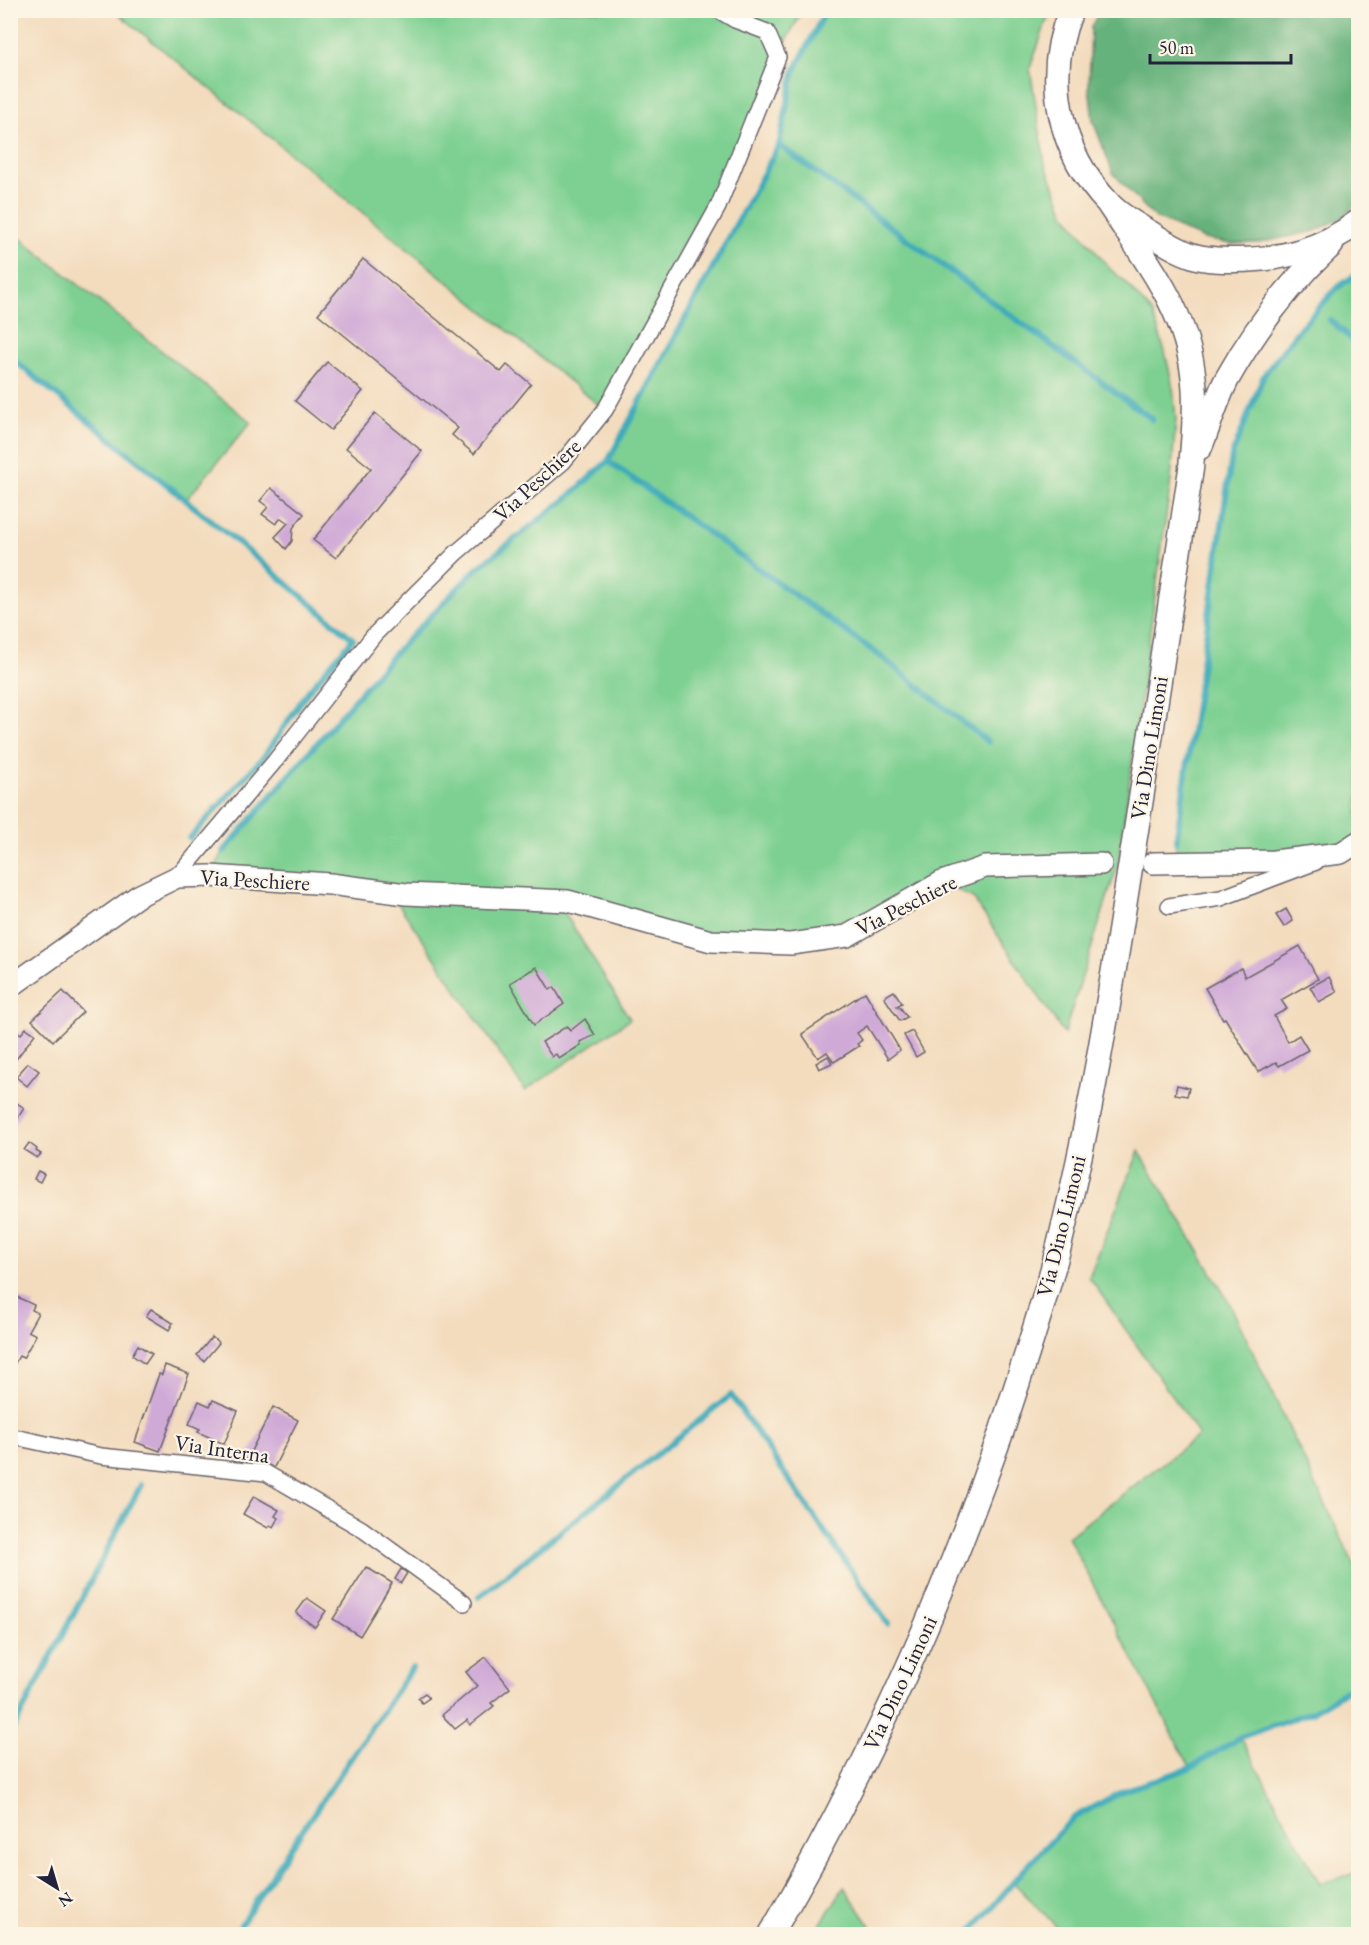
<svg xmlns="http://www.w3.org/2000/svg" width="1369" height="1945" viewBox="0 0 1369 1945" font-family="'EB Garamond',serif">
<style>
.green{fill:#7ed092;stroke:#507966;stroke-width:1.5}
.forest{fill:#66b27c;stroke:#446a5c;stroke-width:1.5}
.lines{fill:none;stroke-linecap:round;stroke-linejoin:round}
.stream{stroke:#3caaba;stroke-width:6}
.building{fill:#d0aad7}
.street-casing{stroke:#6b6369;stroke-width:18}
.secondary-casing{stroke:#6b6369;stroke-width:24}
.primary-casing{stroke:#6b6369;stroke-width:27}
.street{stroke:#fff;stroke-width:15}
.secondary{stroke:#fff;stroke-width:21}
.primary{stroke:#fff;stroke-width:24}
.labels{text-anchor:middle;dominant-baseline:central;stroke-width:4.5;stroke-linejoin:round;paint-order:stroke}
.street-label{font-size:22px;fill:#22223b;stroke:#fcf5e5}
</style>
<rect width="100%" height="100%" fill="#fcf5e5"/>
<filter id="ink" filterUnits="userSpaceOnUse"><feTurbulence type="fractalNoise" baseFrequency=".0167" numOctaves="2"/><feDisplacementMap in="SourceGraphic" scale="12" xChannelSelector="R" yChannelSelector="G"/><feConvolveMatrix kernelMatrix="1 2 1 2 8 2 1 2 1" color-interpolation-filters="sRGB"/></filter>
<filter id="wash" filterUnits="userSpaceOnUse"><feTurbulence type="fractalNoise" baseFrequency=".008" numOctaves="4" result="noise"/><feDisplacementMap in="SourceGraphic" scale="24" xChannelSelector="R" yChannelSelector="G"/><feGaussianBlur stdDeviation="1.35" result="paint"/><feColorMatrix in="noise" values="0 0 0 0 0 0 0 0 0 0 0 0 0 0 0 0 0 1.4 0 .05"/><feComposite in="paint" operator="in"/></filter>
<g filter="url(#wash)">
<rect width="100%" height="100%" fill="#f3dcbe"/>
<g class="green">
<path d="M 115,11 L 802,11 L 778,57 L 718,207 L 605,410 Z"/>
<path d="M 826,11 L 1050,11 L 1030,68 L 1045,164 L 1066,215 L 1110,269 L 1123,280 L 1153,314 L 1165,352 L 1173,387 L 1176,419 L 1171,480 L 1118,864 L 1064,1034 L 973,898 L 942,882 L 847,936 L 711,941 L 558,902 L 630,1019 L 525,1091 L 391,893 L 210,876 L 224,851 L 393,655 L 475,570 L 572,494 L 608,461 L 779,145 L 794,72 Z"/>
<path d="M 11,231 L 251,422 L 186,500 L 11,357 Z"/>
<path d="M 1358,273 L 1358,842 L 1175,863 L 1176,842 L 1232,455 L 1264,375 L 1300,328 L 1337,288 Z"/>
<path d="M 1139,1151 L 1229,1302 L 1358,1573 L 1358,1683 L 1312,1712 L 1241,1738 L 1320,1884 L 1358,1872 L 1358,1934 L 1064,1934 L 1013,1882 L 1073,1818 L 1123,1791 L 1190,1767 L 1068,1537 L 1199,1435 L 1089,1277 Z"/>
<path d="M 844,1887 L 876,1934 L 814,1934 Z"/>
</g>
<path class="forest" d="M 1100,10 L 1358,11 L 1358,202 L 1342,218 L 1315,231 L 1259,243 L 1231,244 L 1204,239 L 1154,217 L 1113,173 L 1093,121 L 1089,87 L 1091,27 Z"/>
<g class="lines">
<g class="stream">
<path d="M 779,145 L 1152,419"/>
<path d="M 1330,320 L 1358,345"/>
<path d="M 10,357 L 241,545 L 353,639 L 309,690 L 265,755 L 190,838"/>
<path d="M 608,461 L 879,655 L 988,742"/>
<path d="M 1176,842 L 1232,455 L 1264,375 L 1300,328 L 1337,288 L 1358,273"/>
<path d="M 224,851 L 393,655 L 475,570 L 572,494 L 608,461 L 779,145 L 794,72 L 826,10"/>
<path d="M 479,1597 L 731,1395 L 888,1624"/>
<path d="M 10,1735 L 141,1485"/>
<path d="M 235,1934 L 280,1863 L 412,1668"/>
<path d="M 969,1934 L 1023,1871 L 1073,1818 L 1123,1791 L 1190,1768 L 1241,1737 L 1312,1712 L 1358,1683"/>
</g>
</g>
<g id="blocks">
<g class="building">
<path d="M 363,259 L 501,372 L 507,365 L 531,384 L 474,454 L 452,435 L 458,428 L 318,314 Z"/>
<path d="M 327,362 L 363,391 L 331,430 L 295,401 Z"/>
<path d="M 375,413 L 422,451 L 336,558 L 313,540 L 371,468 L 346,448 Z"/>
<path d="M 271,488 L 304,514 L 293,528 L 292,541 L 286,549 L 275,537 L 288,523 L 281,518 L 276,524 L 262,514 L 268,507 L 260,501 Z"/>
<path d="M 1286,909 L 1293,921 L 1284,927 L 1276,915 Z"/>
<path d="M 1300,946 L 1318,979 L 1281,1000 L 1287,1009 L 1274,1016 L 1288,1042 L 1299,1035 L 1308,1050 L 1279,1066 L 1276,1062 L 1258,1072 L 1225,1018 L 1223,1019 L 1205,988 L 1241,968 L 1245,977 Z"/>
<path d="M 536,967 L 550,990 L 554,987 L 564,1004 L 534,1025 L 510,983 Z"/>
<path d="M 1329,977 L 1337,992 L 1319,1002 L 1310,987 Z"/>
<path d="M 63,991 L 83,1012 L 53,1041 L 32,1020 Z"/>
<path d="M 894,991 L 902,1003 L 897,1006 L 899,1008 L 900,1007 L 907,1017 L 900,1021 L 884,997 Z"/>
<path d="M 865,992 L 900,1050 L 888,1059 L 867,1026 L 857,1033 L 862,1040 L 857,1044 L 859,1046 L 834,1062 L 827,1052 L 818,1058 L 802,1034 Z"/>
<path d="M 585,1019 L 595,1035 L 580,1042 L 581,1045 L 559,1059 L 556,1054 L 552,1057 L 542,1042 L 567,1026 L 570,1031 Z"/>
<path d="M 10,1026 L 21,1034 L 26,1028 L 35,1034 L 14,1062 L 10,1060 Z"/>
<path d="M 912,1031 L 924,1052 L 916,1057 L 904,1035 Z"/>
<path d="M 828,1056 L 832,1063 L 819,1069 L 816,1063 Z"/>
<path d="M 28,1063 L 39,1071 L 27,1086 L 16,1077 Z"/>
<path d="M 1177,1085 L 1189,1088 L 1187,1096 L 1175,1094 Z"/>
<path d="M 10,1098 L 24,1108 L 10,1131 Z"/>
<path d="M 29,1143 L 37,1149 L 36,1151 L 41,1154 L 37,1158 L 24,1150 Z"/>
<path d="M 38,1171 L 44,1174 L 40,1182 L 34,1179 Z"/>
<path d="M 13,1295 L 34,1305 L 32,1310 L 38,1313 L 28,1331 L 36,1335 L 23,1358 L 19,1356 L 10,1372 L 10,1299 Z"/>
<path d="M 151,1309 L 173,1323 L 169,1330 L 146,1316 Z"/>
<path d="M 212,1337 L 219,1343 L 204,1361 L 197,1355 Z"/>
<path d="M 138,1345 L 152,1354 L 145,1364 L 132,1355 Z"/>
<path d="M 165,1365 L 189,1374 L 160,1451 L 135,1442 L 159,1374 L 162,1375 Z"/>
<path d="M 213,1400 L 238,1411 L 224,1444 L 198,1432 L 200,1429 L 189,1424 L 199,1401 L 210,1406 Z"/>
<path d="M 273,1407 L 298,1420 L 271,1473 L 244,1465 Z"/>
<path d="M 254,1496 L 279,1510 L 275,1516 L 278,1518 L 273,1527 L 270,1525 L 268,1528 L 243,1514 Z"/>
<path d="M 366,1567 L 392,1583 L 360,1636 L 333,1619 Z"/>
<path d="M 401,1569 L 407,1573 L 401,1583 L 395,1579 Z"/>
<path d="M 307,1598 L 326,1611 L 315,1627 L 296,1613 Z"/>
<path d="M 486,1657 L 510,1688 L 491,1703 L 494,1706 L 470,1725 L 467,1720 L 455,1729 L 442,1715 L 477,1686 L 466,1672 Z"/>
<path d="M 425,1693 L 429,1698 L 422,1703 L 418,1698 Z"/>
</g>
</g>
</g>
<g filter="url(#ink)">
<use href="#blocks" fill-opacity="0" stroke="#6b6369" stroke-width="1.5"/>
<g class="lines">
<defs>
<g id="street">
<path d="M 177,877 L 275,761 L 374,635 L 456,553 L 563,462 L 605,410 L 718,207 L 778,57 L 767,32 L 735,20 L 718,10"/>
<path d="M 1169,906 L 1221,898 L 1316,862"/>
<path d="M 10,1436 L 101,1456 L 266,1473 L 362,1529 L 464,1603"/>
</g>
<g id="secondary">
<path d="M 1153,863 L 1274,861 L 1341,853 L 1358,842"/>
<path d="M 10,987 L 138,896 L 177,877 L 210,876 L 330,884 L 406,894 L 568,901 L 711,941 L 791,944 L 847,936 L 942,882 L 985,867 L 1101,864"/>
</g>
<g id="primary">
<path d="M 1071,10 C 1043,78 1059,152 1109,204 C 1120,216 1137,225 1150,233 C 1164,242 1178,251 1194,256 C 1207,260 1221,260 1235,260 C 1281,260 1321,250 1358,222"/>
<path d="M 1200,447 C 1209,425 1216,400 1227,379 C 1255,329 1289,284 1331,245"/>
<path d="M 771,1934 C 865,1774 941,1605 1002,1430 C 1022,1369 1043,1308 1059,1246 C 1089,1126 1109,1003 1128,881 C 1150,744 1170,607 1191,469 C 1193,440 1197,411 1194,382 C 1188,312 1147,262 1110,206"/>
</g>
</defs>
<use href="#street" class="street-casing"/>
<use href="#secondary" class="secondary-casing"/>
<use href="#primary" class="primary-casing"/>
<use href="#street" class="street"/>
<use href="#secondary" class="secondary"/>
<use href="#primary" class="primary"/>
</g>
</g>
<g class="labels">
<g class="street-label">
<text transform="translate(537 480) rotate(-43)">Via Peschiere</text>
<text transform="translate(1149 748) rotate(-81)">Via Dino Limoni</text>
<text transform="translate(255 880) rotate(3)">Via Peschiere</text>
<text transform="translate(906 905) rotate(-27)">Via Peschiere</text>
<text transform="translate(1061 1226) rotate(-76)">Via Dino Limoni</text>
<text transform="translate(222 1449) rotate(8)">Via Interna</text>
<text transform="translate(900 1683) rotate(-65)">Via Dino Limoni</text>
</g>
</g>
<rect width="1369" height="1945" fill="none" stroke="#fcf5e5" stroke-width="36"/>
<g transform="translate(57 1888) rotate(143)" stroke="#fcf5e5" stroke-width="4.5" paint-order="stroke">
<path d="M0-4.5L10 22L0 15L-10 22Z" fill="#22223b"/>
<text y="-9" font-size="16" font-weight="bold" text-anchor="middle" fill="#22223b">N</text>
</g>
<path d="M1150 54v9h141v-9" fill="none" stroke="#22223b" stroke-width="3"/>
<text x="1159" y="54" font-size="18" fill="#22223b" stroke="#fcf5e5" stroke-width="4.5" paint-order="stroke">50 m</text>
</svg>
